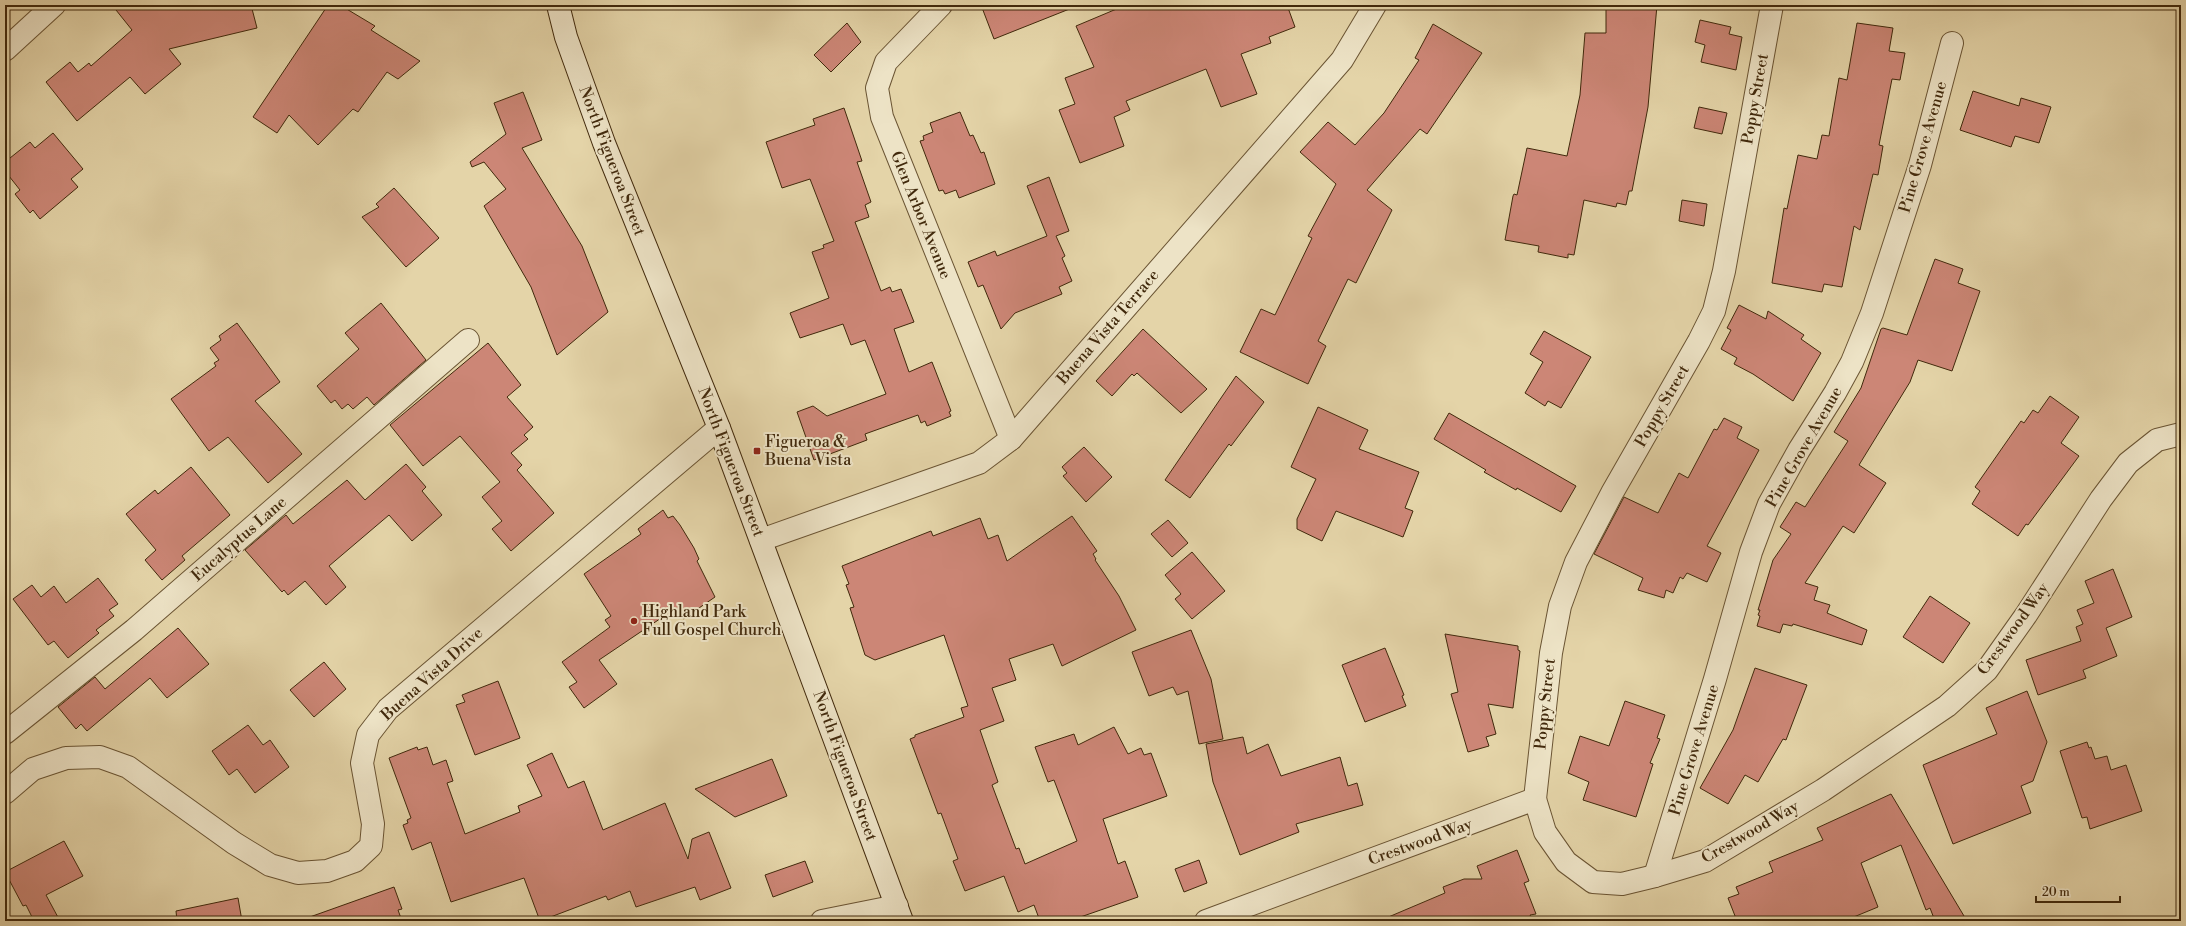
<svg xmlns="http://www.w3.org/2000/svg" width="2186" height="926" viewBox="0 0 2186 926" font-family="'Libre Bodoni',serif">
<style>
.building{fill:#cc8676;stroke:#41290c}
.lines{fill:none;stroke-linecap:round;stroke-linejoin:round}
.minor-casing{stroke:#6a5433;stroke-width:24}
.secondary-casing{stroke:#41290c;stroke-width:24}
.minor{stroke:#ede3c6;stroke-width:22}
.secondary{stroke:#ede3c6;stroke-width:22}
.poi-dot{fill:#8f2418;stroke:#ede3c6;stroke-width:1.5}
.labels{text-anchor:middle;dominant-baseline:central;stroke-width:4;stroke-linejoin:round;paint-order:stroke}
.street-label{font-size:16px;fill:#41290c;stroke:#ede3c6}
.poi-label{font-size:16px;fill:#41290c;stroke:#ede3c6;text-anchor:start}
</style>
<rect width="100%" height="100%" fill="#e4d4a8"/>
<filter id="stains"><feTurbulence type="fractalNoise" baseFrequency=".005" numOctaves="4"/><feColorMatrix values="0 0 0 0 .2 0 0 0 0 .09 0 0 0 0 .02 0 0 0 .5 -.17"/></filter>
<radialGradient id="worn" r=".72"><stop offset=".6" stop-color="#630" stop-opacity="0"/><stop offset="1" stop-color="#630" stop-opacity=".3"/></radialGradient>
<g class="building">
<path d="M 112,5 L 251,5 L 257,28 L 169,49 L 181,64 L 145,94 L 130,77 L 77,121 L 46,82 L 70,62 L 78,72 L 89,63 L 91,66 L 132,30 Z"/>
<path d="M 328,5 L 340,5 L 375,26 L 371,30 L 420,61 L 398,79 L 387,72 L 358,112 L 353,109 L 318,145 L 289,115 L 277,133 L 253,117 Z"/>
<path d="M 981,5 L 1077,5 L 1077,6 L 994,39 Z"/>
<path d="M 1126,5 L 1287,5 L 1295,27 L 1269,37 L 1271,43 L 1241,54 L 1257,94 L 1221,107 L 1206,69 L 1126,101 L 1130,110 L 1114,117 L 1124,146 L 1080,163 L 1059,110 L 1075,104 L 1065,78 L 1094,67 L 1076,26 Z"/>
<path d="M 1606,5 L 1657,5 L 1648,107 L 1632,191 L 1629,191 L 1626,205 L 1617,203 L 1616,207 L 1584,200 L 1574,255 L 1568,254 L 1568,258 L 1538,252 L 1539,246 L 1505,240 L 1513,196 L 1514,194 L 1517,195 L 1527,148 L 1567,156 L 1580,95 L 1585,33 L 1606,33 Z"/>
<path d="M 1700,20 L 1731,27 L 1729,34 L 1742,37 L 1736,70 L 1701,62 L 1705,45 L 1695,42 Z"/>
<path d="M 847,23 L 861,42 L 831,72 L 814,55 Z"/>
<path d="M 1857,23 L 1893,28 L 1889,51 L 1905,53 L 1900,80 L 1892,79 L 1879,145 L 1883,146 L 1878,175 L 1873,174 L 1860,230 L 1854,226 L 1842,287 L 1824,284 L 1822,292 L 1772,283 L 1784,208 L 1787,209 L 1798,155 L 1817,159 L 1822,135 L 1829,136 L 1839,78 L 1847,80 Z"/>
<path d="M 1433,24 L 1482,53 L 1427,134 L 1420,129 L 1367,190 L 1392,210 L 1356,283 L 1348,279 L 1318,341 L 1326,346 L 1308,384 L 1240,352 L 1261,309 L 1275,315 L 1312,238 L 1308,236 L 1336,184 L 1300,152 L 1328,122 L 1355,145 L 1384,113 L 1419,60 L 1415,58 Z"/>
<path d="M 1973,91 L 2019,106 L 2021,98 L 2051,107 L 2039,143 L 2015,136 L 2011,147 L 1960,130 Z"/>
<path d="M 523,92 L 542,140 L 522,148 L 582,246 L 608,312 L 557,355 L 531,287 L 484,206 L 506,189 L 484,162 L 472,167 L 470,162 L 506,134 L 494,103 Z"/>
<path d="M 1699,107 L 1727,113 L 1722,134 L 1694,128 Z"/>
<path d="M 844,108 L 862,161 L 857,162 L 871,202 L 865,205 L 869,217 L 855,222 L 881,291 L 890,287 L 892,292 L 901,289 L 914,322 L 894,329 L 909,372 L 932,362 L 951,411 L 949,412 L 951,416 L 927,426 L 925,421 L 921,423 L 918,415 L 865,434 L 867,440 L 814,460 L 797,412 L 813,406 L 827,416 L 886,394 L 865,340 L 851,345 L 843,324 L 800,338 L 790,313 L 829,298 L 812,252 L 824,248 L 823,245 L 834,241 L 810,179 L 782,188 L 766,142 L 815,125 L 813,119 Z"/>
<path d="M 960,112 L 970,136 L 973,135 L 981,153 L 984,152 L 995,184 L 959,198 L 956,190 L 945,194 L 943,190 L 939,191 L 920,141 L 924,140 L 923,136 L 933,132 L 930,123 Z"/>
<path d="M 53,133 L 83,169 L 71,179 L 78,187 L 40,219 L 33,210 L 30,213 L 15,194 L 20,190 L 5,171 L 5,162 L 30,142 L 35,148 Z"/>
<path d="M 1049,177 L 1069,231 L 1056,236 L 1065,256 L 1062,258 L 1072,281 L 1059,287 L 1062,294 L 1015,313 L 1001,329 L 983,285 L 978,287 L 968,262 L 995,251 L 997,256 L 1047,236 L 1027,186 Z"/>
<path d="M 394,188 L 439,238 L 406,267 L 362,217 L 379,207 L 376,204 Z"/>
<path d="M 1682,200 L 1707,204 L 1704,226 L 1679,221 Z"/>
<path d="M 1935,259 L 1963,269 L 1958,283 L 1980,291 L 1952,371 L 1918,360 L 1910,382 L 1859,465 L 1886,483 L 1854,533 L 1843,526 L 1805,583 L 1818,587 L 1814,600 L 1830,605 L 1827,613 L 1867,630 L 1862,645 L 1793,624 L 1792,626 L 1783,624 L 1780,633 L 1757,626 L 1760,616 L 1758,615 L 1760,610 L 1758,610 L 1773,560 L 1791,534 L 1780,527 L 1796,502 L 1805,507 L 1848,441 L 1834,432 L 1861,388 L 1881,329 L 1883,328 L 1907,335 Z"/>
<path d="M 381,303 L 426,360 L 374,405 L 367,397 L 353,409 L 348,404 L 342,409 L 335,400 L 331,403 L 317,386 L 359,349 L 345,333 Z"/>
<path d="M 1739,305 L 1766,319 L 1768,311 L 1804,335 L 1801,339 L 1821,353 L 1793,401 L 1753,374 L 1734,364 L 1737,358 L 1721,349 L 1731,330 L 1727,328 Z"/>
<path d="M 237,323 L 280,382 L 255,401 L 302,454 L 268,483 L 228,437 L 209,451 L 171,399 L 216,366 L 214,363 L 219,360 L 210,348 L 221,340 L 219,336 Z"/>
<path d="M 1143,329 L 1207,389 L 1181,413 L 1137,373 L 1134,376 L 1132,374 L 1112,396 L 1096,381 Z"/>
<path d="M 1544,331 L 1591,357 L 1561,408 L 1548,401 L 1545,406 L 1525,393 L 1543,362 L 1530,354 Z"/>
<path d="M 488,343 L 521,385 L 507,397 L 533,427 L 524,435 L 528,439 L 511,453 L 522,465 L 517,470 L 554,513 L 511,551 L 492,529 L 502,521 L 482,497 L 500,482 L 460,436 L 423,466 L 390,425 Z"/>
<path d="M 1236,376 L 1264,402 L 1231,446 L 1229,444 L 1190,498 L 1165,480 Z"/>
<path d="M 2050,396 L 2079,417 L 2061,443 L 2079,456 L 2028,525 L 2026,524 L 2018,536 L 1972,504 L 1980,491 L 1975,487 L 2021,421 L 2024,423 L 2033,410 L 2038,413 Z"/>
<path d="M 1318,407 L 1368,430 L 1359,449 L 1419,472 L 1405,508 L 1413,511 L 1403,537 L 1336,511 L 1322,541 L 1297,529 L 1297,519 L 1316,479 L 1291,467 Z"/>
<path d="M 1449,413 L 1576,486 L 1561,512 L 1517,488 L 1516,490 L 1484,472 L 1486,470 L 1434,439 Z"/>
<path d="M 1724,418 L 1742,427 L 1737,438 L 1759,450 L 1707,546 L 1721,553 L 1707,582 L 1687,573 L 1683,579 L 1680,577 L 1673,593 L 1666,590 L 1664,598 L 1638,590 L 1643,578 L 1594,554 L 1624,497 L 1658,513 L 1679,473 L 1688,478 L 1714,429 L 1717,430 Z"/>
<path d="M 1084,447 L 1112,477 L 1086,502 L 1063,476 L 1067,473 L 1062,467 Z"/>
<path d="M 406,464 L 426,487 L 422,491 L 442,515 L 412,541 L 389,515 L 329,566 L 346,587 L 326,605 L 305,581 L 288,595 L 284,590 L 282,592 L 245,550 L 286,515 L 293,524 L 347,480 L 365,500 Z"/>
<path d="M 191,467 L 230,515 L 182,556 L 185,560 L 162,580 L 145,560 L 156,550 L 126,514 L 155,490 L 158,494 Z"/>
<path d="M 663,510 L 668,518 L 673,516 L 680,525 L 694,548 L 699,559 L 697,561 L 715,597 L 683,619 L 676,608 L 599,660 L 617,684 L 584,708 L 569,687 L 577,682 L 562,662 L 610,627 L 605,620 L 611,616 L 584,574 L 641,534 L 638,529 Z"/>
<path d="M 1072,516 L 1097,551 L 1093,554 L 1096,559 L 1095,560 L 1119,596 L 1136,630 L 1062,666 L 1053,644 L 1009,659 L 1016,680 L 992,688 L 1004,721 L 980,730 L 998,782 L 992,785 L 1016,849 L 1019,848 L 1025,864 L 1077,841 L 1054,780 L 1048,782 L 1035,747 L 1074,734 L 1078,745 L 1114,727 L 1128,754 L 1141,748 L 1144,755 L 1151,753 L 1167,796 L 1103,819 L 1118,864 L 1125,861 L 1138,897 L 1069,921 L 1040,921 L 1034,905 L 1018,912 L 1004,876 L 965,891 L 953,861 L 958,859 L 941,813 L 938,814 L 910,739 L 915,737 L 915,735 L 964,717 L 961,708 L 968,706 L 944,635 L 875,660 L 865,655 L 850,608 L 854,607 L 846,585 L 849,584 L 842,566 L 931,531 L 933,536 L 980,518 L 988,539 L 998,535 L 1007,561 Z"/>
<path d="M 1168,520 L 1188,543 L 1172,557 L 1151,534 Z"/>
<path d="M 1192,552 L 1225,591 L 1192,619 L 1175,599 L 1181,594 L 1165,575 Z"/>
<path d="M 2113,569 L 2132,617 L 2106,628 L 2117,656 L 2083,670 L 2086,678 L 2038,695 L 2026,660 L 2081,641 L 2076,627 L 2083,624 L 2077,610 L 2094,603 L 2085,581 Z"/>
<path d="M 98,578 L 118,604 L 109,610 L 114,616 L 96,630 L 99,633 L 68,658 L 54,641 L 48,645 L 13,599 L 32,585 L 41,597 L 54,586 L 66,603 Z"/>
<path d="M 1930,596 L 1970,623 L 1943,663 L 1903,637 Z"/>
<path d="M 178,628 L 209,664 L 167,698 L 150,678 L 87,731 L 81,724 L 76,729 L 58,707 L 95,677 L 105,689 Z"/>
<path d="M 1191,630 L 1211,679 L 1223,739 L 1199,744 L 1188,691 L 1177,695 L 1173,687 L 1149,696 L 1132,652 Z"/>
<path d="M 1445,634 L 1518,646 L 1518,650 L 1520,651 L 1513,708 L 1488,704 L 1496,734 L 1486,737 L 1489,746 L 1468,752 L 1451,694 L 1458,692 Z"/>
<path d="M 1385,648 L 1404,695 L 1402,696 L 1406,706 L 1365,722 L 1342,665 Z"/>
<path d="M 324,662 L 346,689 L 314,717 L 290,690 Z"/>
<path d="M 1755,668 L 1807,685 L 1786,740 L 1783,739 L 1758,782 L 1745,775 L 1728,804 L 1700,788 L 1733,730 Z"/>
<path d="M 498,681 L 520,738 L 475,755 L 456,705 L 465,702 L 462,695 Z"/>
<path d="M 2027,691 L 2047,742 L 2033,781 L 2021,786 L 2031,813 L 1953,844 L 1923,765 L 1997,734 L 1986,708 Z"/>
<path d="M 1625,701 L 1665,715 L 1657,738 L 1660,739 L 1650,763 L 1653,764 L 1636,817 L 1583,800 L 1589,782 L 1568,773 L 1580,736 L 1609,746 Z"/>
<path d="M 248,725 L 263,745 L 270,740 L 289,767 L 255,793 L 237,769 L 229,775 L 212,751 Z"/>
<path d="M 1243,737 L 1247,754 L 1268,744 L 1281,776 L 1340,757 L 1348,786 L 1357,783 L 1363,805 L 1296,824 L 1299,832 L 1240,855 L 1213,782 L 1206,744 Z"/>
<path d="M 2087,742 L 2089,748 L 2091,747 L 2095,759 L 2107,756 L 2111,770 L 2126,765 L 2142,811 L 2090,829 L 2087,817 L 2082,818 L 2060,751 Z"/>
<path d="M 417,747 L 418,750 L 427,747 L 433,765 L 446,760 L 453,781 L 447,783 L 465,834 L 520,812 L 518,806 L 542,796 L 527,765 L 552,753 L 568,788 L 584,781 L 603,830 L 665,803 L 688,859 L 692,839 L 709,832 L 731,888 L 700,900 L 695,887 L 636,907 L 630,891 L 608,900 L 606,896 L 540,921 L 524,878 L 451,902 L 431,842 L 412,850 L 403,825 L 408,823 L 407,820 L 411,818 L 389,758 Z"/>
<path d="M 772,759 L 787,796 L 735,817 L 695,789 Z"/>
<path d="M 1891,794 L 1967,921 L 1935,921 L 1930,908 L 1926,910 L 1901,845 L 1861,863 L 1878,907 L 1844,921 L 1737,921 L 1728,898 L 1739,894 L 1736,887 L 1773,872 L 1769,862 L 1823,840 L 1817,828 Z"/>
<path d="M 64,841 L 83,876 L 46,895 L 60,921 L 34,921 L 26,905 L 23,906 L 5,872 Z"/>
<path d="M 1517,850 L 1529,881 L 1524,883 L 1536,914 L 1530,915 L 1533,921 L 1379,921 L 1445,893 L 1443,887 L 1464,879 L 1482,879 L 1477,866 Z"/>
<path d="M 1199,860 L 1207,883 L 1184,892 L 1175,869 Z"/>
<path d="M 805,861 L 813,882 L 773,897 L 765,875 Z"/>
<path d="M 394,887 L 402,909 L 398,910 L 402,921 L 307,921 L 307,918 Z"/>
<path d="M 238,898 L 242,921 L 177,921 L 176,911 Z"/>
</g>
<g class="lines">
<defs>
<g id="minor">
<path d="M 941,5 L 886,62 L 877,88 L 882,117 L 1011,439"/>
<path d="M 5,50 L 54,5"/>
<path d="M 761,540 L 979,463 L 1011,439 L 1342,60 L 1375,5"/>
<path d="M 5,733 L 134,630 L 468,340"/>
<path d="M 5,793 L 33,769 L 66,758 L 100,757 L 128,767 L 234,843 L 270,865 L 298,873 L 327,871 L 355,861 L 371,846 L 373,824 L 362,763 L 368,735 L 388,709 L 719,428"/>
<path d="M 1535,799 L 1551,653 L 1560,606 L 1576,562 L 1612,493 L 1699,341 L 1714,311 L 1724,271 L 1772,5"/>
<path d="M 1655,876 L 1715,679 L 1751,552 L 1769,504 L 1799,450 L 1835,393 L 1852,362 L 1872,313 L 1920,165 L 1952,43"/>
<path d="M 822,921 L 897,906"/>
<path d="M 1206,921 L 1535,799 L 1545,832 L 1566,862 L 1593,882 L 1622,884 L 1655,876 L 1705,861 L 1823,790 L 1947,706 L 1987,670 L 2026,615 L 2101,499 L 2128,463 L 2157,440 L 2181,434"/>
</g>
<path id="secondary" d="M 558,5 L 566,37 L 604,143 L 719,428 L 902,921"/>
</defs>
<use href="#minor" class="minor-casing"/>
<use href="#secondary" class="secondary-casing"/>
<use href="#minor" class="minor"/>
<use href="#secondary" class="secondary"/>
</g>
<g class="poi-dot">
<rect x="753" y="447" width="8" height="8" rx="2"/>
<circle cx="634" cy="621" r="4"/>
</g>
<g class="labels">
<g class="street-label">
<text transform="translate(1755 99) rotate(-80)">Poppy Street</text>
<text transform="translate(1923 147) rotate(-74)">Pine Grove Avenue</text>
<text transform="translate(612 161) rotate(69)">North Figueroa Street</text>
<text transform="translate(921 215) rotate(68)">Glen Arbor Avenue</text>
<text transform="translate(1108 327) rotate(-49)">Buena Vista Terrace</text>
<text transform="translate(1662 406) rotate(-60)">Poppy Street</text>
<text transform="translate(1804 447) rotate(-60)">Pine Grove Avenue</text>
<text transform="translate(731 462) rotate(69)">North Figueroa Street</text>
<text transform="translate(239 539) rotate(-41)">Eucalyptus Lane</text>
<text transform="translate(2013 629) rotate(-54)">Crestwood Way</text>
<text transform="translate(432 674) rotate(-42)">Buena Vista Drive</text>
<text transform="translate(1545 704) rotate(-84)">Poppy Street</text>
<text transform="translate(1694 750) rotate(-73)">Pine Grove Avenue</text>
<text transform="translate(845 766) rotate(70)">North Figueroa Street</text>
<text transform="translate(1750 832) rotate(-30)">Crestwood Way</text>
<text transform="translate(1420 842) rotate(-20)">Crestwood Way</text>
</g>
<g class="poi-label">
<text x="765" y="442">Figueroa &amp;<tspan x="765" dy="18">Buena Vista</tspan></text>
<text x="642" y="612">Highland Park<tspan x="642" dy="18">Full Gospel Church</tspan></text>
</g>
</g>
<rect width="2186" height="926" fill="none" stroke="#e4d4a8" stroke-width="20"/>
<rect x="6" y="6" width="2174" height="914" fill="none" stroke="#41290c" stroke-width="2"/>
<rect x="10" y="10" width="2166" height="906" fill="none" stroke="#41290c"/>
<path d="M2036 896v6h84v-6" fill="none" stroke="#41290c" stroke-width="2"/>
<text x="2042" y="896" font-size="12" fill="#41290c" stroke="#ede3c6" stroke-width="3" paint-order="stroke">20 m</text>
<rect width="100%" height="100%" filter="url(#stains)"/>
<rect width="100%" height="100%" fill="url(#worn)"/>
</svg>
